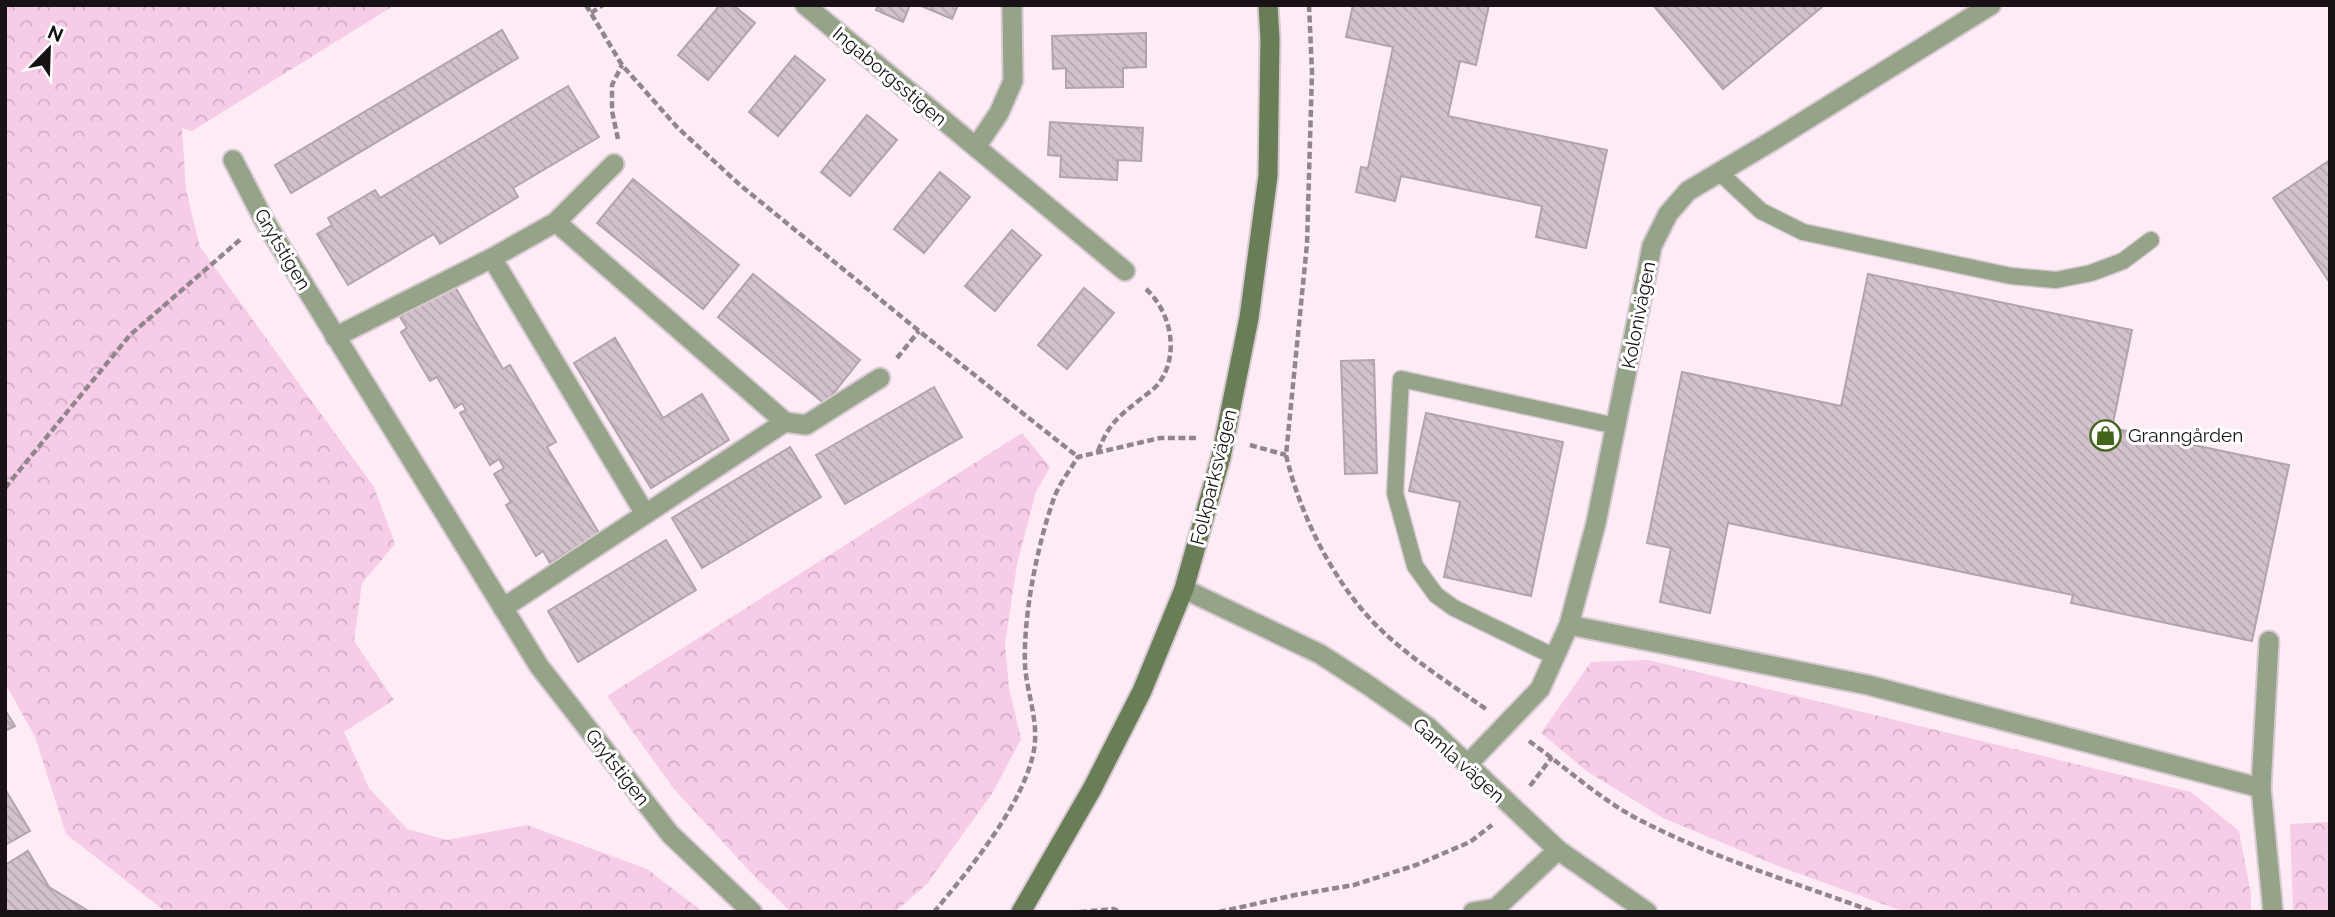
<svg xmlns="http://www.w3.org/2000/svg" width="2335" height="917" viewBox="0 0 2335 917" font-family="Raleway,sans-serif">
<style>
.forest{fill:url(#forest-crowns)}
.building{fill:url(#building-back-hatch);stroke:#b3a3ad;stroke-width:2}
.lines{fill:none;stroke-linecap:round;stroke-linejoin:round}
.service-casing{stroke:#d8c9d2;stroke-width:19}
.minor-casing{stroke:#d8c9d2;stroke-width:23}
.secondary-casing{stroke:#d8c9d2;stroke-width:23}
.path{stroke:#92868d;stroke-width:4.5;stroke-dasharray:7 3.5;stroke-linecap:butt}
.service{stroke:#95a389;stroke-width:16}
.minor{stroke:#95a389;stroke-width:19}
.secondary{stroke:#697d57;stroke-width:19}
.labels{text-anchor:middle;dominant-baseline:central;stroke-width:6;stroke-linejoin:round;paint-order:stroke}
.street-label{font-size:19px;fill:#181216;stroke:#fff}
.poi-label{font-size:19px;fill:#181216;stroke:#fff;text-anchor:start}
</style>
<defs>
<pattern id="forest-crowns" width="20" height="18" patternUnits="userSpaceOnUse" patternTransform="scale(1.75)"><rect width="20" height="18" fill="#f6cce7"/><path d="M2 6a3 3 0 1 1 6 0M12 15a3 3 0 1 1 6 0" fill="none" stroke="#d2aec5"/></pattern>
<pattern id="building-back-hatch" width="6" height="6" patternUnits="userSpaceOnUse" patternTransform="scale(1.75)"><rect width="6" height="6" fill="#d3c2cd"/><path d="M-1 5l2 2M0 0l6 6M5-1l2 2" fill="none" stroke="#b4a6af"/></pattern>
</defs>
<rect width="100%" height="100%" fill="#fdecf6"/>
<g class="forest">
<path d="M 5,5 L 395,5 L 192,131 L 182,128 L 186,190 L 200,247 L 374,487 L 395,544 L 362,583 L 354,641 L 394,700 L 344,732 L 369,788 L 407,829 L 447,840 L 527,825 L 647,869 L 703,912 L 166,912 L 66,834 L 35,737 L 5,683 Z"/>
<path d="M 1022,433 L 1050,467 L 1036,492 L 1017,564 L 1005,644 L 1009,688 L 1021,739 L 993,792 L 927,884 L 895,912 L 791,912 L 756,878 L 674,789 L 607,696 Z"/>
<path d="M 1648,660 L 2191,792 L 2239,831 L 2251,895 L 2251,912 L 1905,912 L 1778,866 L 1663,818 L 1588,772 L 1541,733 L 1591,662 Z"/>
<path d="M 2330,822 L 2330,912 L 2293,912 L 2290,824 Z"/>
</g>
<g class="building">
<path d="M 720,5 L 733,5 L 755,23 L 708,80 L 678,55 Z"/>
<path d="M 878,5 L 910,5 L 903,22 L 876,10 Z"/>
<path d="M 919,5 L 958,5 L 952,19 Z"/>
<path d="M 1353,5 L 1489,5 L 1476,65 L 1460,61 L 1448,116 L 1607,150 L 1586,248 L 1536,237 L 1542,206 L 1401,176 L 1395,201 L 1356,192 L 1361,167 L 1368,168 L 1393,47 L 1346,37 Z"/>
<path d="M 1653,5 L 1821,5 L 1822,7 L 1723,89 Z"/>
<path d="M 502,30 L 518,58 L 291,193 L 275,165 Z"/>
<path d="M 1146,33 L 1146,67 L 1123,68 L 1123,87 L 1066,88 L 1066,68 L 1053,69 L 1052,36 Z"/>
<path d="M 795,56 L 825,80 L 778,136 L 749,112 Z"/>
<path d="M 568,86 L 599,137 L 513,188 L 518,197 L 440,244 L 434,234 L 348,285 L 317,234 L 332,225 L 328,218 L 375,190 L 380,198 Z"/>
<path d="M 867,115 L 897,140 L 850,196 L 821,172 Z"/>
<path d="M 1050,122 L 1143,128 L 1141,161 L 1118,160 L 1117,180 L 1060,177 L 1061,156 L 1048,155 Z"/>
<path d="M 2330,160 L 2330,283 L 2273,198 Z"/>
<path d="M 940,172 L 970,197 L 924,253 L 894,229 Z"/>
<path d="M 633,179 L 739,265 L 703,309 L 597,223 Z"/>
<path d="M 1012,230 L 1041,255 L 995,311 L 965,286 Z"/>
<path d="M 753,274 L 860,360 L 825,404 L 718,317 Z"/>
<path d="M 1868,274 L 2132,330 L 2112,428 L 2289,465 L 2252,641 L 2071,603 L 2073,595 L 1728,523 L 1710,613 L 1660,602 L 1671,548 L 1647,543 L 1682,372 L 1841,406 Z"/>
<path d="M 454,285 L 503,369 L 510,365 L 556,442 L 547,447 L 599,533 L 550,563 L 543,551 L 536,556 L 506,505 L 511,502 L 494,474 L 504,468 L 499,459 L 490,465 L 460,413 L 466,410 L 462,403 L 455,408 L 437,377 L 430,381 L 401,332 L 407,328 L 400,317 Z"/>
<path d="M 1084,288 L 1114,313 L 1067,369 L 1038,345 Z"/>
<path d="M 615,338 L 663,418 L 702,394 L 729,440 L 651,488 L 574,363 Z"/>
<path d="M 1374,360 L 1377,473 L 1345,474 L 1341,361 Z"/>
<path d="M 934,387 L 962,437 L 845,504 L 816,455 Z"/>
<path d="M 1426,413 L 1563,442 L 1531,596 L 1444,577 L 1460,502 L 1409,491 Z"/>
<path d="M 790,447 L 821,497 L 702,568 L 672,518 Z"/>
<path d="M 666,540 L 696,590 L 578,662 L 548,611 Z"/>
<path d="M 5,710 L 15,726 L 5,731 Z"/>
<path d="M 5,789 L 30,831 L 5,845 Z"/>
<path d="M 28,851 L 49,887 L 90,912 L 5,912 L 5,865 Z"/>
</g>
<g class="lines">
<defs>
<g id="service">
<path d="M 1719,172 L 1761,211 L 1803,232 L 2011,276 L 2056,280 L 2091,273 L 2123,261 L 2151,240"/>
<path d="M 1553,656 L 1454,608 L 1436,595 L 1415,566 L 1395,493 L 1401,379 L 1616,426"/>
</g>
<g id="minor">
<path d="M 805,5 L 1125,271"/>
<path d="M 976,147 L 999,113 L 1013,81 L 1012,5"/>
<path d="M 233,160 L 264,220 L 539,666 L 670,834 L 752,912"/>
<path d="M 556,222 L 614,164"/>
<path d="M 492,258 L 644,512"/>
<path d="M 335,337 L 492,258 L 556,222 L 785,422 L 503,608"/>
<path d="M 785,422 L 806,425 L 880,378"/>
<path d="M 1184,589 L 1320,654 L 1368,685 L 1428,727 L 1558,850 L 1647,912"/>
<path d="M 1569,625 L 1868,685 L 2261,788"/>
<path d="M 2269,641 L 2261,788 L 2273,912"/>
<path d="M 1467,765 L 1540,689 L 1569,625 L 1596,523 L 1652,246 L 1668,214 L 1688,191 L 1772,141 L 1991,5"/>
<path d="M 1473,912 L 1496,908 L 1558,850"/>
</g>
<path id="secondary" d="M 1021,912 L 1092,789 L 1142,691 L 1184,589 L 1221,457 L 1249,318 L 1268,176 L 1270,39 L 1268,5"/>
</defs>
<use href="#service" class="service-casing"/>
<use href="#minor" class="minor-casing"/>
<use href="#secondary" class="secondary-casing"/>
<g class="path">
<path d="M 586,5 L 622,65 L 677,127 L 740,185 L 919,331 L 1078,457"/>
<path d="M 1309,5 L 1312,72 L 1307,244 L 1286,455 C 1300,515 1334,584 1379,628 C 1411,659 1449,683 1486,709"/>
<path d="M 591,13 L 603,5"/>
<path d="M 618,139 L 612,111 L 612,85 L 622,65"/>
<path d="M 897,358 L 919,331"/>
<path d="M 1250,445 L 1286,455"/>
<path d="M 1098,451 C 1109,424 1116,419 1138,401 C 1145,395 1154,390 1159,383 C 1180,354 1171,312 1146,289"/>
<path d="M 5,488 L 130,335 L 242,238"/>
<path d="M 1529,741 C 1564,766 1596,796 1634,817 C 1709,857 1794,882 1874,912"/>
<path d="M 1530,786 L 1552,757"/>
<path d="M 934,912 C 969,870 1024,804 1034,750 C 1039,722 1027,693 1025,666 C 1023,616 1037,546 1054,498 C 1059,484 1070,470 1078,457 L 1160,438 L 1196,438"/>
<path d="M 1080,912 L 1114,909 L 1120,912"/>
<path d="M 1219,912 L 1295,895 L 1354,885 L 1416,865 L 1470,842 L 1492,825"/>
</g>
<use href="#service" class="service"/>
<use href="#minor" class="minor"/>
<use href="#secondary" class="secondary"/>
</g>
<defs>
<symbol id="shop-ring" viewBox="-11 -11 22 22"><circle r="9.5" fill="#fff" stroke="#43641b" stroke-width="1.5"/><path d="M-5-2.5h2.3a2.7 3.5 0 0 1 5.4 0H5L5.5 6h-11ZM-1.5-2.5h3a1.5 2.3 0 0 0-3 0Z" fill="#43641b"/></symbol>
</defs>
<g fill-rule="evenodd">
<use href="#shop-ring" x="2088" y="418" width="35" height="35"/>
</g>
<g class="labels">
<g class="street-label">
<text transform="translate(890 76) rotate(40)">Ingaborgsstigen</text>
<text transform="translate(283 249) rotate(59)">Grytstigen</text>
<text transform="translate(1638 315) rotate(-79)">Kolonivägen</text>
<text transform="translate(1213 477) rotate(-76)">Folkparksvägen</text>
<text transform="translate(1459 760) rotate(42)">Gamla vägen</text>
<text transform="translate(618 767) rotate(52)">Grytstigen</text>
</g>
<g class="poi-label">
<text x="2128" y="435">Granngården</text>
</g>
</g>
<rect width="2335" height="917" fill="none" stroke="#181216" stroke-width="14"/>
<g transform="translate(49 49) rotate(23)" stroke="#ffffff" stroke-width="5" paint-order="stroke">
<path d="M0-5L12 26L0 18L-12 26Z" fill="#181216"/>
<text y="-10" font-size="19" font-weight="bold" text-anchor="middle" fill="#181216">N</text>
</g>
</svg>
